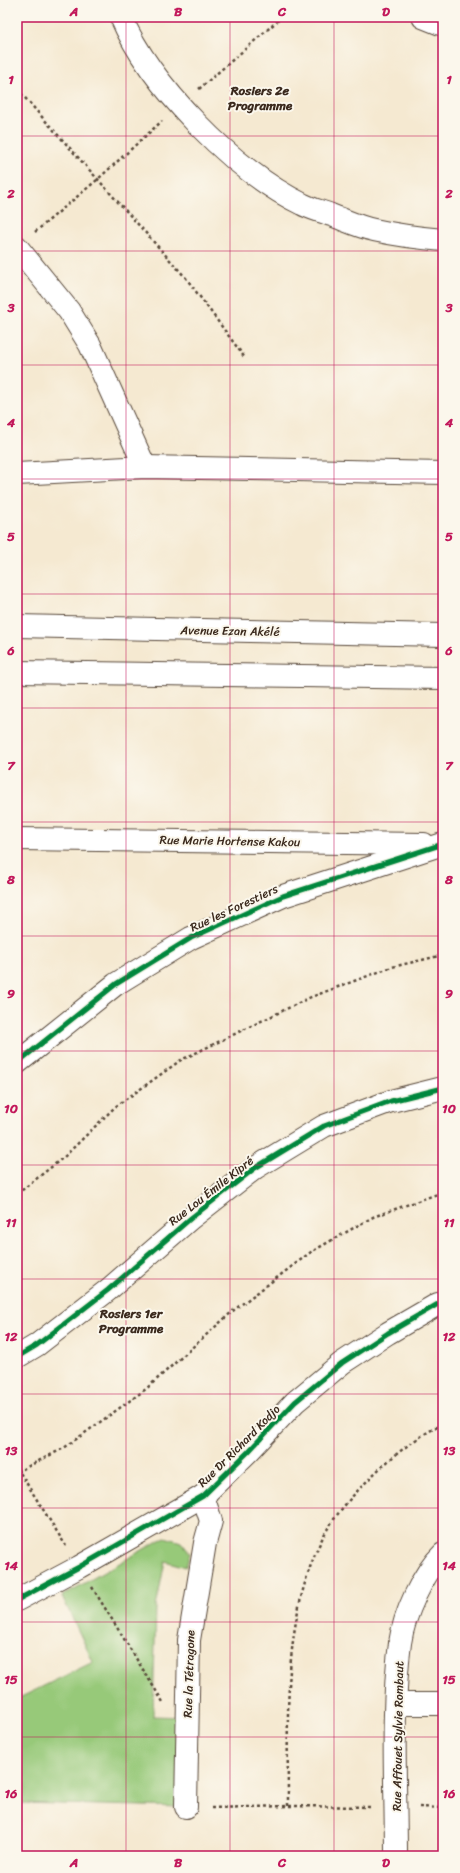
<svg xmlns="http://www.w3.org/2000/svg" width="460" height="1873" viewBox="0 0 460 1873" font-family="Sriracha,sans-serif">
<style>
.green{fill:#97c979;stroke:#697a4c}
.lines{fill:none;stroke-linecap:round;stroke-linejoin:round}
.street-casing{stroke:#574739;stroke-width:24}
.secondary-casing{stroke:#574739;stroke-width:24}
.path{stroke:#574739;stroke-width:2.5;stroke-dasharray:3 3;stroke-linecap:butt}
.street{stroke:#fff;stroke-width:22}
.secondary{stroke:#fff;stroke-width:22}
.cycleway-casing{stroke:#fbf7ec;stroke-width:8}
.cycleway{stroke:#00873e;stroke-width:5}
.grid{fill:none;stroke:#c2185b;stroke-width:1;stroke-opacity:0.55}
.labels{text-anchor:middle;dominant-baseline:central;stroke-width:4;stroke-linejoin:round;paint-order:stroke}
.street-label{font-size:12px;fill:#3b2a1e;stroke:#fbf7ec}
.neighbourhood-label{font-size:13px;font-weight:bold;fill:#3b2a1e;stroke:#fbf7ec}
.neatline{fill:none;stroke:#c2185b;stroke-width:1.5}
.grid-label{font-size:13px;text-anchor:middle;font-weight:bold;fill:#c2185b}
</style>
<rect width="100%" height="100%" fill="#fbf7ec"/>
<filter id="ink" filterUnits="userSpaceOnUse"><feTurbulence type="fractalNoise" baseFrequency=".025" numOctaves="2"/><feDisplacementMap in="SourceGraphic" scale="8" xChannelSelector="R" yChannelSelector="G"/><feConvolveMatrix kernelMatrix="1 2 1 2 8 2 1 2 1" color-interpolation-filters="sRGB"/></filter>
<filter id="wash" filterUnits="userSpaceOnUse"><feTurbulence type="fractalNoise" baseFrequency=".012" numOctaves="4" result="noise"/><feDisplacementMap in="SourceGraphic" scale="16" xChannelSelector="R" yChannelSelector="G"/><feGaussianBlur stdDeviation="0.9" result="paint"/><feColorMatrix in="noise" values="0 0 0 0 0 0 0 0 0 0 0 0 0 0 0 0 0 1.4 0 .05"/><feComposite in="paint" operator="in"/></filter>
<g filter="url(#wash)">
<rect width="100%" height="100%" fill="#f5e9d1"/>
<path class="green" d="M 165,1537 L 181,1542 L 190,1553 L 186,1567 L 165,1561 L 156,1607 L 153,1716 L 185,1717 L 183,1807 L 17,1803 L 17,1699 L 93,1662 L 62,1596 Z"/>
</g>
<g filter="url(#ink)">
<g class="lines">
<defs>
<g id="street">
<path d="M 121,17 C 150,85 235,172 302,204 C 311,209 321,211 331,215 C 345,220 359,227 374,230 C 396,235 420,238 443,240"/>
<path d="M 423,17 L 443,25"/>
<path d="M 17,247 L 69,311 L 90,345 L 145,467"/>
<path d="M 17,474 L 145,467 L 443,473"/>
<path d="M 17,839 L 424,844"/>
<path d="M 17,1063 L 116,984 L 191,938 L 283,896 L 443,844"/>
<path d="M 17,1357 L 37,1345 L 108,1290 L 191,1218 L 255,1168 L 324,1126 L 391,1101 L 443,1088"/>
<path d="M 17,1600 L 79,1567 L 203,1496 L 248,1452 L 295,1402 L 342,1363 L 388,1333 L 438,1304 L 443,1303"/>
<path d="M 396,1704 L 443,1704"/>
<path d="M 186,1807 L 189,1640 L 205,1543 L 211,1521 L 203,1496"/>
<path d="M 396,1856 C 396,1787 391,1712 400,1643 C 404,1615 422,1574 443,1554"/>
</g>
<g id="secondary">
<path d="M 17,626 L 443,635"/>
<path d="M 17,672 L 443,678"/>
</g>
</defs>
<use href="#street" class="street-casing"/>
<use href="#secondary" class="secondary-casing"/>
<g class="path">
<path d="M 17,89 L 186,278 L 245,358"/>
<path d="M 199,89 L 282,17"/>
<path d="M 35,232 L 97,180 L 162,121"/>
<path d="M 17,1194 L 64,1157 L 115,1107 L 181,1060 L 311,997 L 392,967 L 443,955"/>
<path d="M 17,1468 L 66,1546"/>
<path d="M 17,1472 L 64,1448 L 146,1389 L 234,1310 L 311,1252 L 373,1217 L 443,1192"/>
<path d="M 92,1587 L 163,1702"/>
<path d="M 288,1806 C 288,1718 282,1618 323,1537 C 335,1514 354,1494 372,1476 C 391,1457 419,1435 443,1424"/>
<path d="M 419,1807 L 443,1808"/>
<path d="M 211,1808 L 288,1806 L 372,1807"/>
</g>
<use href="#street" class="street"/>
<use href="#secondary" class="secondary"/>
<defs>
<g id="cycleway">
<path d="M 17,1063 L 116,984 L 191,938 L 283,896 L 443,844"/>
<path d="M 17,1357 L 37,1345 L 108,1290 L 191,1218 L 255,1168 L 324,1126 L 391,1101 L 443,1088"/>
<path d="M 17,1600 L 79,1567 L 203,1496 L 248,1452 L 295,1402 L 342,1363 L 388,1333 L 438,1304 L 443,1303"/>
</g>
</defs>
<use href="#cycleway" class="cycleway-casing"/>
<use href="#cycleway" class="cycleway"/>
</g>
</g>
<path class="grid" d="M 126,17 L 126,1856M 230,17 L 230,1856M 334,17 L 334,1856M 17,136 L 443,136M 17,251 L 443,251M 17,365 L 443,365M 17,479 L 443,479M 17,594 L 443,594M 17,708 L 443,708M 17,822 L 443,822M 17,936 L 443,936M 17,1051 L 443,1051M 17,1165 L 443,1165M 17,1279 L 443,1279M 17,1394 L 443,1394M 17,1508 L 443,1508M 17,1622 L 443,1622M 17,1737 L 443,1737"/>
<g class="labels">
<g class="street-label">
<text transform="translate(230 631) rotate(1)">Avenue Ezan Akélé</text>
<text transform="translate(230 841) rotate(1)">Rue Marie Hortense Kakou</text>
<text transform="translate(234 908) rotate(-25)">Rue les Forestiers</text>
<text transform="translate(211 1191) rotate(-38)">Rue Lou Émile Kipré</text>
<text transform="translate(239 1446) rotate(-45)">Rue Dr Richard Kodjo</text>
<text transform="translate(189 1674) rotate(-88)">Rue la Tétragone</text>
<text transform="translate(398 1736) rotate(-89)">Rue Affouet Sylvie Rombaut</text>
</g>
<g class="neighbourhood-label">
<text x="260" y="90">Rosiers 2e<tspan x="260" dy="15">Programme</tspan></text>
<text x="131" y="1313">Rosiers 1er<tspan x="131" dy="15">Programme</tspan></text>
</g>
</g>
<rect width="460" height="1873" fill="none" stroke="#fbf7ec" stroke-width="44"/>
<rect x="22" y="22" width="416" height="1829" class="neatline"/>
<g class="grid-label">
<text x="74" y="16">A</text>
<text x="178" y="16">B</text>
<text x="282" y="16">C</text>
<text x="386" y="16">D</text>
<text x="11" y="84">1</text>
<text x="449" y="84">1</text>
<text x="11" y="198">2</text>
<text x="449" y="198">2</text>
<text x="11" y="312">3</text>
<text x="449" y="312">3</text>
<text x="11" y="427">4</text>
<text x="449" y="427">4</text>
<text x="11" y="541">5</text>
<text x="449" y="541">5</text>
<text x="11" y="655">6</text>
<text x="449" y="655">6</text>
<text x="11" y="770">7</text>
<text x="449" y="770">7</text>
<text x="11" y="884">8</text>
<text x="449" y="884">8</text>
<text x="11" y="998">9</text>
<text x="449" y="998">9</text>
<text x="11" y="1113">10</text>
<text x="449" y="1113">10</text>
<text x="11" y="1227">11</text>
<text x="449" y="1227">11</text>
<text x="11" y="1341">12</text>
<text x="449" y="1341">12</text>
<text x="11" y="1455">13</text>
<text x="449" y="1455">13</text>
<text x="11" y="1570">14</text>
<text x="449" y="1570">14</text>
<text x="11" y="1684">15</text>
<text x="449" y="1684">15</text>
<text x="11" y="1798">16</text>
<text x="449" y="1798">16</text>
<text x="74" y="1867">A</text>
<text x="178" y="1867">B</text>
<text x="282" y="1867">C</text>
<text x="386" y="1867">D</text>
</g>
</svg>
